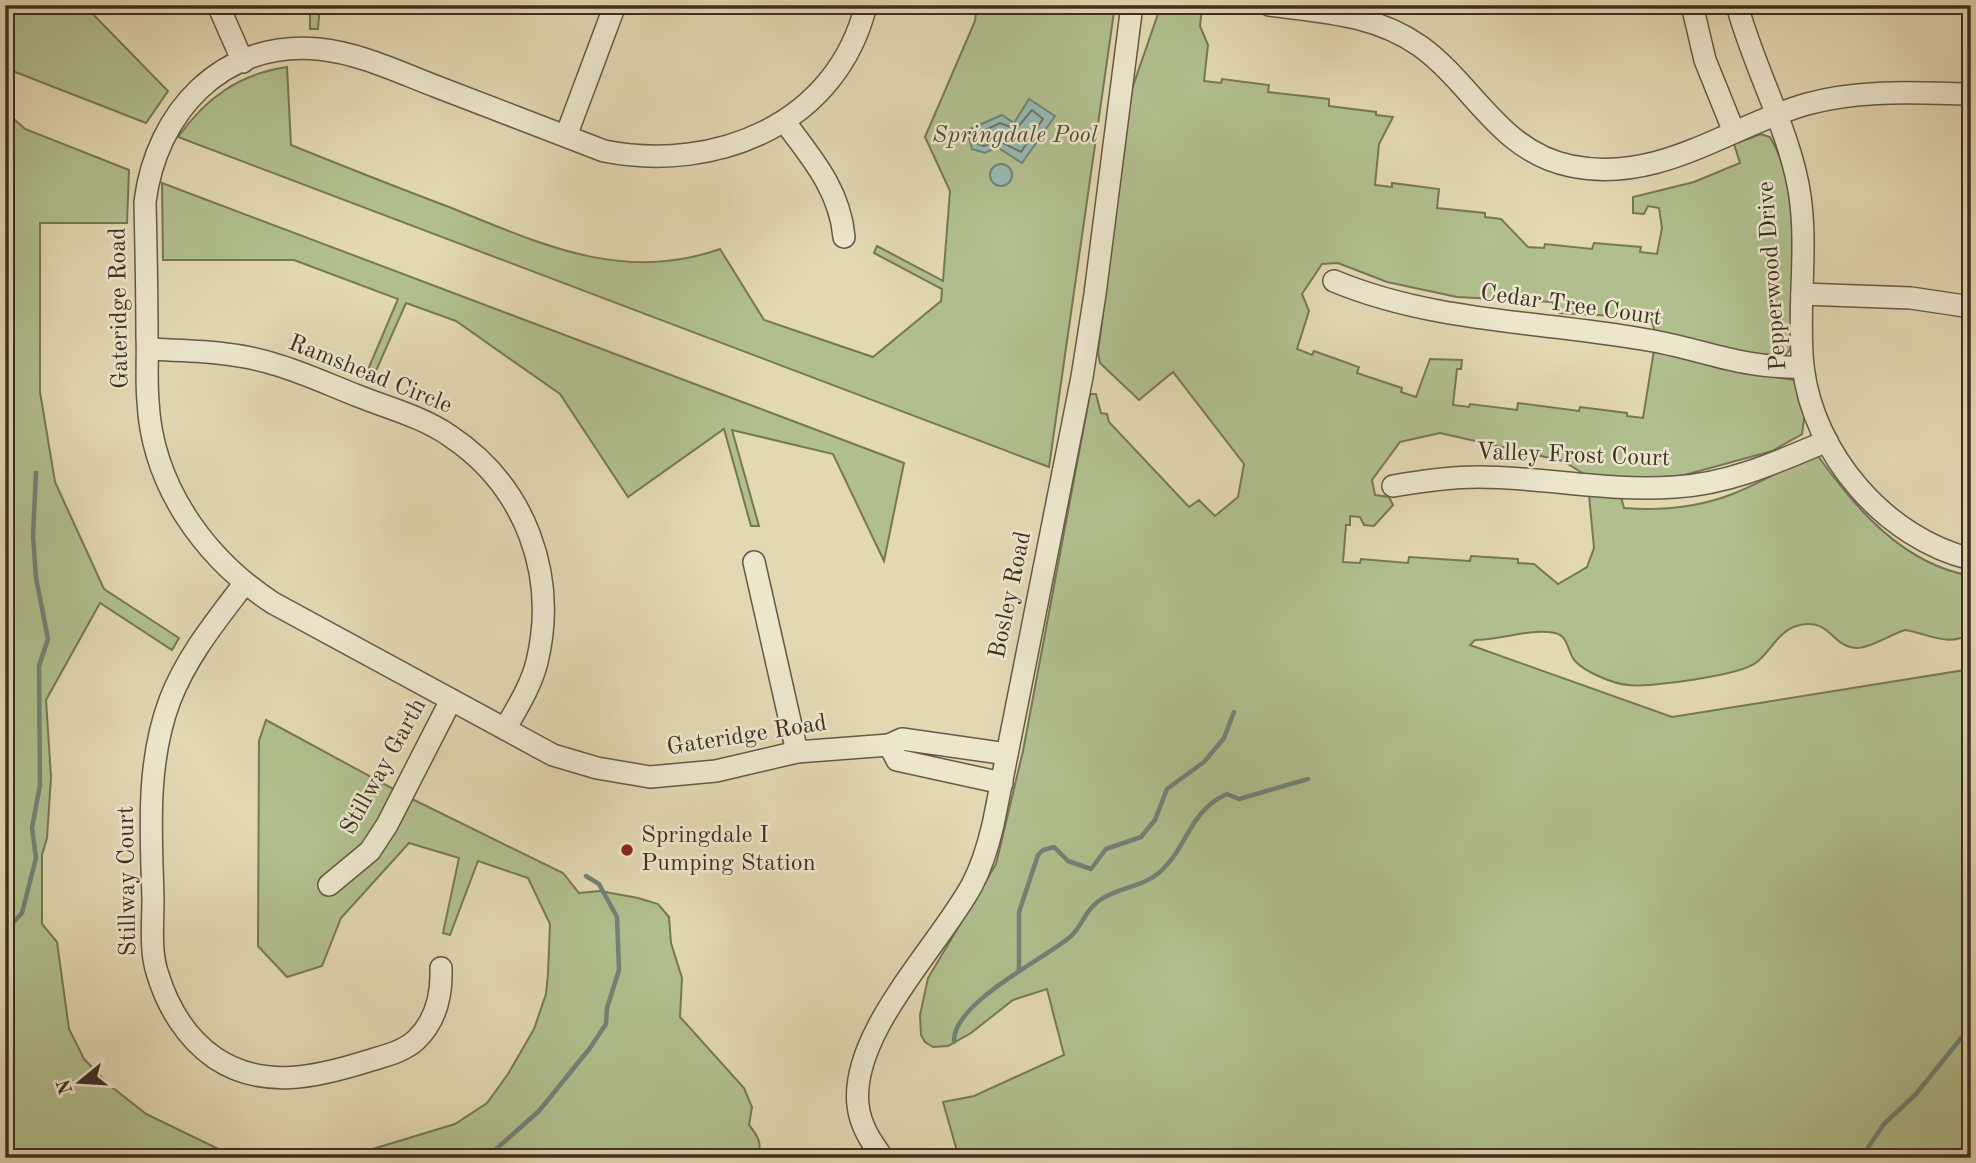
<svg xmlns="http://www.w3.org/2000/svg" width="1976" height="1163" viewBox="0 0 1976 1163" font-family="'Old Standard TT',serif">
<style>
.green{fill:#b1bf8e;stroke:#777758;stroke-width:2}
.water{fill:#96b9b3;stroke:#728279;stroke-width:2}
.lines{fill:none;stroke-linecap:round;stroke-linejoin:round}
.shore{stroke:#6a746a;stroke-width:2}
.stream{stroke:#728279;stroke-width:4.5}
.minor-casing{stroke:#665946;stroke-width:24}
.minor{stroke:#ece6cd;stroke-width:21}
.poi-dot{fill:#8f2418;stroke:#ece6cd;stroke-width:2.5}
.labels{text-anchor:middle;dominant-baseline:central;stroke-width:5;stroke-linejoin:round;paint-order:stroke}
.park-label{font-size:24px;font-style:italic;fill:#544c38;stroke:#ece6cd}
.street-label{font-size:24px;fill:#3d2f22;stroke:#ece6cd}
.poi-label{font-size:24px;fill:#3d2f22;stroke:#ece6cd;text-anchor:start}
</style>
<rect width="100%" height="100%" fill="#e2d8b2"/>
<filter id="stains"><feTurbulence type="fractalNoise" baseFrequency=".00286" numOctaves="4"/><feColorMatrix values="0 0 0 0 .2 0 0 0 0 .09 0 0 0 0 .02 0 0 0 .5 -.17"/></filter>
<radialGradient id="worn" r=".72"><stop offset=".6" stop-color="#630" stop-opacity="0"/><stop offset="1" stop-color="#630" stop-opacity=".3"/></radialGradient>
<g class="green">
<path d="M 5,5 L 84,5 L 168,91 L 146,123 L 5,68 Z"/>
<path d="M 310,5 L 320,5 L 318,29 L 310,29 Z"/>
<path d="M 977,5 L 1115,5 L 1049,467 L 178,137 C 206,98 239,74 287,67 L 291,145 C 343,166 396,187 449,207 C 539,243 622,284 720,249 L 764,320 L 873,357 L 941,301 L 942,289 L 874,253 L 877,246 L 943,281 L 950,191 L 925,137 L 975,21 Z"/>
<path d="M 1179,5 L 1202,8 L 1200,26 L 1208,45 L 1204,81 L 1221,83 L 1222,79 L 1269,85 L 1268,92 L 1329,99 L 1329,106 L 1376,112 L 1376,115 L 1393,117 L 1379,144 L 1375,185 L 1392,187 L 1392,183 L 1439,189 L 1437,208 L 1485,213 L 1485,217 L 1501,219 L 1528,247 L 1544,248 L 1545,244 L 1592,249 L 1594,243 L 1641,247 L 1640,252 L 1657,254 L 1662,228 L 1659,208 L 1648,206 L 1644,214 L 1633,213 L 1633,197 L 1694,182 L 1740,163 L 1734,144 L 1761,134 L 1770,137 C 1804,193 1789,284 1791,348 L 1784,357 L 1772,358 L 1655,332 L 1651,318 L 1560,313 L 1552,302 L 1457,297 L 1387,282 L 1338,263 L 1322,264 L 1302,294 L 1309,311 L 1297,349 L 1312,355 L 1314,351 L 1359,367 L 1357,373 L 1402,388 L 1401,392 L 1416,397 L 1430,359 L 1462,360 L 1461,369 L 1457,369 L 1453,405 L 1469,407 L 1470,404 L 1517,410 L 1518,403 L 1579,411 L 1580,407 L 1627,413 L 1627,416 L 1643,418 L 1654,350 L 1722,369 L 1794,380 L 1805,412 L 1802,434 L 1772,451 L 1681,476 L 1612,480 L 1592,479 L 1563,461 L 1440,433 L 1400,442 L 1372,480 L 1375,495 L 1389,497 L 1393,505 L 1374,526 L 1364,525 L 1360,517 L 1350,516 L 1350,525 L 1346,525 L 1343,562 L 1360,563 L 1361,559 L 1408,563 L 1409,557 L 1470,561 L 1471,556 L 1518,559 L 1518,563 L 1534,564 L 1558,584 L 1587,567 L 1594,548 L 1589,495 L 1621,497 L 1624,508 C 1662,511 1698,508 1735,493 C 1763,482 1788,465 1818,456 C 1856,509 1903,564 1971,576 L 1971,634 C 1945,647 1930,634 1905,630 C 1891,634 1869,649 1856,648 C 1832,647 1830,618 1800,625 C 1778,630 1773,649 1757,662 C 1742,675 1649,688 1628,685 C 1614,684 1585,672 1575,661 C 1567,652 1569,636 1555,633 C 1529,628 1501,640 1475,640 L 1470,645 L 1672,717 L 1971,669 L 1971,1158 L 959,1158 L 943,1102 L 974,1096 L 1064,1055 L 1047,989 L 1013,1000 L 971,1033 L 948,1046 L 933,1047 L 925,1042 L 921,1035 L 920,1015 L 928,978 L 996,864 L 1023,751 L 1090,394 L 1096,394 L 1101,413 L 1107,414 L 1109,422 L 1189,507 L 1199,500 L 1215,516 L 1238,497 L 1244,464 L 1173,372 L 1139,400 L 1100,363 L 1098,352 L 1132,89 L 1159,11 L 1162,6 Z"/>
<path d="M 5,111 L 25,129 L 129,170 L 127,223 L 40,223 L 40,392 L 55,482 L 104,589 L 179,638 L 172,650 L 100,603 L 46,700 L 51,777 L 47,838 L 42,855 L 42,924 L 57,942 L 69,1029 L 84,1059 L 108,1084 L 146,1114 L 237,1158 L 5,1158 Z"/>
<path d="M 162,183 L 904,463 L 884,561 L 833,454 L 732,430 L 759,526 L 751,526 L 724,429 L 628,497 L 560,394 L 456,321 L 406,303 L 371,382 L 364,379 L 398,299 L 294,260 L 163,260 Z"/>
<path d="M 266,720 L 410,798 L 563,873 L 579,893 L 600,891 L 638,898 L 658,904 L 669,917 L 671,943 L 682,978 L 680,1017 L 744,1088 L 752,1107 L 749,1125 C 758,1136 763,1144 757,1158 L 343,1158 L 455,1124 L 487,1103 L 508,1074 L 534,1029 L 546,994 L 548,973 L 550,924 L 528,878 L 478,861 L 450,935 L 443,933 L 459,858 L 409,843 L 341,918 L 322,966 L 287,977 L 258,946 L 259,741 Z"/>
</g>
<g class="water">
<path d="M 1029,99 L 1055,116 L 1022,163 L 997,147 L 985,153 L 972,149 L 968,134 L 970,129 L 1002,115 L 1014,123 Z"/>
<circle cx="1001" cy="175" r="11"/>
</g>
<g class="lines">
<path class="shore" d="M 1032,110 L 1043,119 L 1021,152 L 999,141 L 984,146 L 978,144 L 975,135 L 1000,123 L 1016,129 Z"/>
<g class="stream">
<path d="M 5,931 L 22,913 L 36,858 L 32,828 L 40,785 L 39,666 L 48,639 L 36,578 L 33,536 L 36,473"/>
<path d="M 1019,971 L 1019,912 L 1038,855 L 1043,850 L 1054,847 L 1068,861 L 1091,869 L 1106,849 L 1141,837 L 1155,820 L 1167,789 L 1204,762 L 1224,738 L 1234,712"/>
<path d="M 954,1042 C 952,1003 1043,960 1070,937 C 1082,927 1084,911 1100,900 C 1119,887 1145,887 1162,870 C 1188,846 1189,811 1227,794 L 1239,799 L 1308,779"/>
<path d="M 486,1158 L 539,1111 L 590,1048 L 606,1024 L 607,1008 L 619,970 L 617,917 L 599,884 L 586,876"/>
<path d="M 1861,1158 L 1884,1124 L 1916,1094 L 1971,1026"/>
</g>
<defs>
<g id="minor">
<path d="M 218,5 L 243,62"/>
<path d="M 866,5 C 837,124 716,173 604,151 C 548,129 491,108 435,86 C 396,71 359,53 318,49 C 222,40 156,113 145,202 C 146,247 147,291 147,336 C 148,358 146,379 148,401 C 152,485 204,558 273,603 L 553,755 L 597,768 L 650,777 L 716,771 L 797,752 L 889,745"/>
<path d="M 1269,5 C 1322,12 1375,14 1420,46 C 1474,85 1500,152 1571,166 C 1659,184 1727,127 1807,104 C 1861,89 1916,93 1971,94"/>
<path d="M 1692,5 L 1705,60 L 1734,132"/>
<path d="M 1737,5 C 1754,69 1791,133 1800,196 C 1808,252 1797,310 1803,366 C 1813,454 1885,538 1971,559"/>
<path d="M 784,121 C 811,157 840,190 844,237"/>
<path d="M 566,136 L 615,5"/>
<path d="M 1334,281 C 1433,322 1537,321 1642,339 C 1701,348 1739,369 1803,367"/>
<path d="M 1802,294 L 1911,298 L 1971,307"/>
<path d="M 148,349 C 190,351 233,351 274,364 C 302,372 330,385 358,396 C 388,408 423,417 450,436 C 525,486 558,574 537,662 C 531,686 517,708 505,729"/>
<path d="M 1393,486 C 1422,481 1449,477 1478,477 C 1544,477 1608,492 1675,487 C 1729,484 1777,462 1827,441"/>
<path d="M 754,562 L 797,752"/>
<path d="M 244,584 C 216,621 187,656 170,700 C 146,763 151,832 153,898 C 153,922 150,950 157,972 C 167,1006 186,1038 215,1058 C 263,1090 317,1077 368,1061 C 384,1056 403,1052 416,1040 C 436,1021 442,995 441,968"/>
<path d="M 1002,783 L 897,760 L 889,745 L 902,739 L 1007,754"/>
<path d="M 329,885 L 370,851 L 387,825 L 451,700"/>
<path d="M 883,1158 C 871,1142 860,1125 858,1105 C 850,1033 939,946 972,885 C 982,866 988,846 993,825 L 1082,377 L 1095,294 L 1132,5"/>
</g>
</defs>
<use href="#minor" class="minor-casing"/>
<use href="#minor" class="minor"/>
</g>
<circle class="poi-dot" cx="627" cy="850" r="7"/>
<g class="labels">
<g class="park-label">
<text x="1015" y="136">Springdale Pool</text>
</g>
<g class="street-label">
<text transform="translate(1773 276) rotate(-94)">Pepperwood Drive</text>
<text transform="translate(1571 306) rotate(8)">Cedar Tree Court</text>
<text transform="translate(120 308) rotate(-91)">Gateridge Road</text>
<text transform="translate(370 375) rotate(22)">Ramshead Circle</text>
<text transform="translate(1573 456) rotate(2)">Valley Frost Court</text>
<text transform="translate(1011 595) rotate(-78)">Bosley Road</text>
<text transform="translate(747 736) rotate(-9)">Gateridge Road</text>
<text transform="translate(384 767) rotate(-61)">Stillway Garth</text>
<text transform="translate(128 881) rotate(-91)">Stillway Court</text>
</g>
<g class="poi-label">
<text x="641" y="836">Springdale I<tspan x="641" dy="28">Pumping Station</tspan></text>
</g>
</g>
<rect width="1976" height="1163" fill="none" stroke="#e2d8b2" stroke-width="28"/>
<rect x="7" y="7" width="1962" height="1149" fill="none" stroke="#3d2f22" stroke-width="3.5"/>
<rect x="14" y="14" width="1948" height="1135" fill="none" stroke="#3d2f22" stroke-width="2"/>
<g transform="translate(80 1082) rotate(252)" stroke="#ece6cd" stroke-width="5" paint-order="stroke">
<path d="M0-5L12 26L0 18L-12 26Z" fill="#3d2f22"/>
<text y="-10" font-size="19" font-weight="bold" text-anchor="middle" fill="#3d2f22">N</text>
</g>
<rect width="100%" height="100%" filter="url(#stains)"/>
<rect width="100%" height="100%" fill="url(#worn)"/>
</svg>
